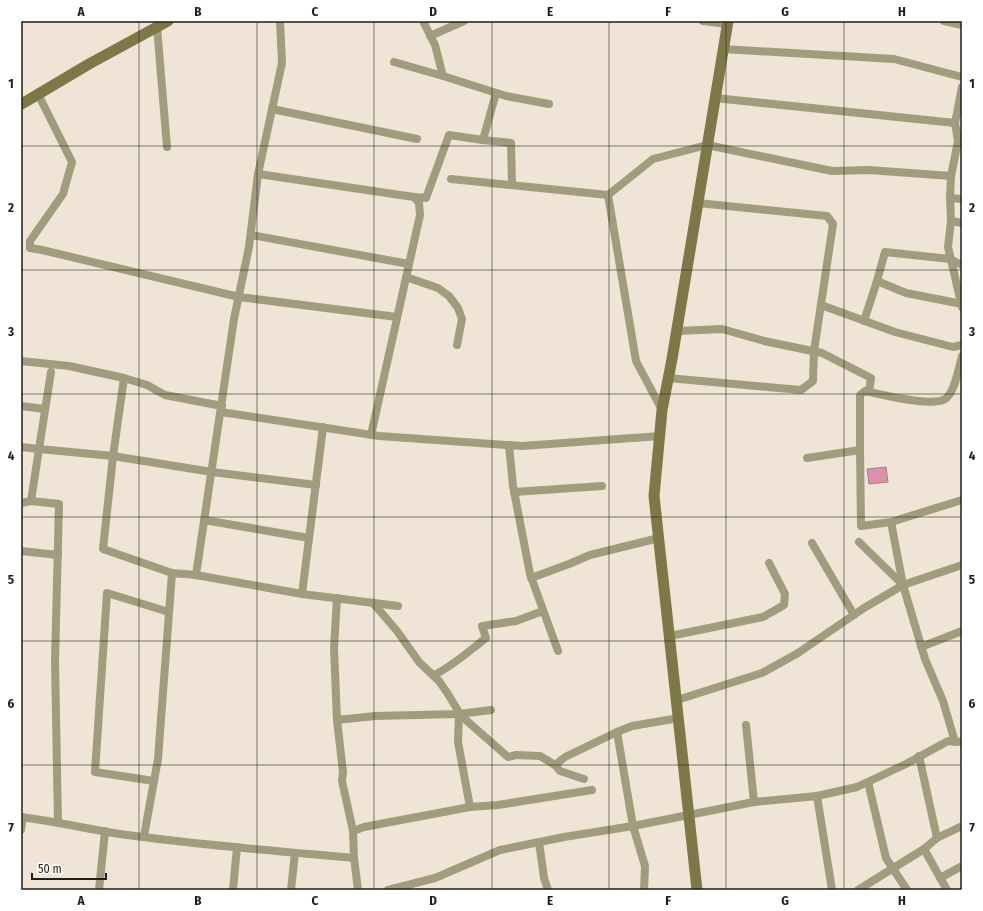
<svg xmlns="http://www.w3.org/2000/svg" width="983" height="911" viewBox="0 0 983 911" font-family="'Fira Sans Condensed',sans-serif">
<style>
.building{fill:#dc90ab;stroke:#98868b}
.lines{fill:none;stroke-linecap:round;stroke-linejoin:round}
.street{stroke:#a09c7d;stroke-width:8}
.secondary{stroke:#7e7849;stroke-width:11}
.grid{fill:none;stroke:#221e19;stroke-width:1;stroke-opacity:0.55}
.neatline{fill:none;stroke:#221e19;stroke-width:1.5}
.grid-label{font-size:13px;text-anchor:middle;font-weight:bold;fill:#221e19}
</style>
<rect width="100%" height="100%" fill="#efe4d5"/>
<path class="building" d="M 886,467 L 888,482 L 869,484 L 867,469 Z"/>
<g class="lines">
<g class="street">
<path d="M 423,21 L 435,45 L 443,76 L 506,96 L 549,104"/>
<path d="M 703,21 L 727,24"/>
<path d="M 944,21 L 962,25"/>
<path d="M 157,27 L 167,147"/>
<path d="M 430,36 L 464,21"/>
<path d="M 723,49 L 894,59 L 962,77"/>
<path d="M 394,62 L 443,76"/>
<path d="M 962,87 L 955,123 L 958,141 L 951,176 L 950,198 L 951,221 L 948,247 L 962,307"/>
<path d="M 38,94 L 72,162 L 63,194 L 30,241 L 30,248 L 42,250 L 239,297 L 397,317"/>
<path d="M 715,98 L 955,123"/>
<path d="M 272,109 L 417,139"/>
<path d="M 483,140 L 511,143 L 512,185"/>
<path d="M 258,174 L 414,197 L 419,203 L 420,215 L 371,435"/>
<path d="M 451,179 L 608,195 L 653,159 L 707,145 L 832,171 L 869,170 L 951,176"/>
<path d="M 608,195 L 636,361 L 662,410"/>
<path d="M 414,197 L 426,198 L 449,135 L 483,140 L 496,93"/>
<path d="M 950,198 L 962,199"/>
<path d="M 951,221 L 962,223"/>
<path d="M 251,235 L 409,264"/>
<path d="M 406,277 L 438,288 L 449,296 L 458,308 L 462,319 L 457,345"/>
<path d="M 877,281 L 906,293 L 962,304"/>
<path d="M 821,305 L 895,332 L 953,347 L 962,345"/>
<path d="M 864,321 L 877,281 L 885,252 L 950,259 L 962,265"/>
<path d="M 677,331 L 722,329 L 764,341 L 822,353 L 871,378 L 869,392"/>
<path d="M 21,361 L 69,366 L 124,378 L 147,385 L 165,395 L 222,406"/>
<path d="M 124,378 L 113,456 L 103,549 L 172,573"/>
<path d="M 668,378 L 801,390 L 813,381 L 814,351 L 833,224 L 827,216 L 698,203"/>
<path d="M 21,406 L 45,409"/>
<path d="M 221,412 L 379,436 L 522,446 L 660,436"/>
<path d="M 509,445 L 513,486 L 530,574 L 558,651"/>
<path d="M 21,447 L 39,449 L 51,372"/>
<path d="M 860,450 L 860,395 L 865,391 C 882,395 931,407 945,399 C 955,393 959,366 962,356"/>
<path d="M 807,458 L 860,450 L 861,526 L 891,522"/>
<path d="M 514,492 L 602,486"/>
<path d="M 21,503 L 31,501"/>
<path d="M 204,520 L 309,538"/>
<path d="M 859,542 L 903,585"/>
<path d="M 812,543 L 854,615"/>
<path d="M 21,551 L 58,555"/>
<path d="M 196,575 L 302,594 L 398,606"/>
<path d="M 531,578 L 569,564 L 590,555 L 659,538"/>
<path d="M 302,594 L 323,427"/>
<path d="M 337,598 L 334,648 L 337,720 L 343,772 L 342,781 L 353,831 L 354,858"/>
<path d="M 373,603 L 397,631 L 419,662 L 439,681 L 448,694 L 457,709 L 459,714 L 458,742 L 470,807"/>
<path d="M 670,636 L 763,617 L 784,605 L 785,594 L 769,563"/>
<path d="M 921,647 L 962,631"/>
<path d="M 434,675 C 453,666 469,651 486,638 L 482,626 L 516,621 L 543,611"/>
<path d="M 677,700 L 762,673 L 798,653 L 864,608 L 903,585 L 962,565"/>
<path d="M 459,714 L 508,757 L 516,755 L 540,756 L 555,765 L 560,771 L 584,779"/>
<path d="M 337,720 L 375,716 L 459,714 L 491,710"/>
<path d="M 746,725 L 754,802"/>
<path d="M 617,732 L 633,826 L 645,866 L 644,890"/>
<path d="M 955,742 L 943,701 L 925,659 L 903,585 L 891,522 L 962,500"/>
<path d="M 919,756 L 937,838 L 924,849 L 947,890"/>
<path d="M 555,765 L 565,757 L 617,732 L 632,726 L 679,718"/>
<path d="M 154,781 L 95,772 L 107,593 L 169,612"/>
<path d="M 868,782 L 886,858 L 907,890"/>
<path d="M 817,796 L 832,890"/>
<path d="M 21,817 C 54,821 87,829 120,834 C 198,845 276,851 354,858 L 358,890"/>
<path d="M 58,822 L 55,661 L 59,504 L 31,501 L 39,449 L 113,456 L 212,472 L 316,485"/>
<path d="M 21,830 L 23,817"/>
<path d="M 353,831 L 364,827 L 470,807 L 498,805 L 592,790"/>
<path d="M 144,836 L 158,759 L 172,573 L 196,575 L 234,319 L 249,247 L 258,174 L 282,63 L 280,21"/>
<path d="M 937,838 L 962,826"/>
<path d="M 539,842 L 544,878 L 548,890"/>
<path d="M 940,878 L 962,866"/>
<path d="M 99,890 L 105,831"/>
<path d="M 233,890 L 237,847"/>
<path d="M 291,890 L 295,853"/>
<path d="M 388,890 L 435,878 L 500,850 L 564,837 L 633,826 L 754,802 L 817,796 L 857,787 L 906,764 L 948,741 L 962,742"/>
<path d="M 858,890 L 924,849"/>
</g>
<g class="secondary">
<path d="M 21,104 L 25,102 L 89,64 L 168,21"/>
<path d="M 697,890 L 654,496 L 662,410 L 672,359 L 728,21"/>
</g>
</g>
<path class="grid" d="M 139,21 L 139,890M 257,21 L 257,890M 374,21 L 374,890M 492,21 L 492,890M 609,21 L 609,890M 726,21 L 726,890M 844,21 L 844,890M 21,146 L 962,146M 21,270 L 962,270M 21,394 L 962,394M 21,517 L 962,517M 21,641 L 962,641M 21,765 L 962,765"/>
<rect width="983" height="911" fill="none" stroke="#ffffff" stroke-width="44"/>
<path d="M32 873v6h74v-6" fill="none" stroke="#221e19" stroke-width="2"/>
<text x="38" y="873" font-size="12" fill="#221e19" stroke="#ffffff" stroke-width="3" paint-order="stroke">50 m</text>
<rect x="22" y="22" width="939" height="867" class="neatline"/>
<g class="grid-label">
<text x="81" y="16">A</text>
<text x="198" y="16">B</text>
<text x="315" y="16">C</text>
<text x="433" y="16">D</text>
<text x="550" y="16">E</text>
<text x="668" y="16">F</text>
<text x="785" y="16">G</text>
<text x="902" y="16">H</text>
<text x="11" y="88">1</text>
<text x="972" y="88">1</text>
<text x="11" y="212">2</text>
<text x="972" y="212">2</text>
<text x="11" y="336">3</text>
<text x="972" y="336">3</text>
<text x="11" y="460">4</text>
<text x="972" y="460">4</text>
<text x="11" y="584">5</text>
<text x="972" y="584">5</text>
<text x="11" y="708">6</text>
<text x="972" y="708">6</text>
<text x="11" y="832">7</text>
<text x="972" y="832">7</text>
<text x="81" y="905">A</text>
<text x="198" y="905">B</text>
<text x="315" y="905">C</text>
<text x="433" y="905">D</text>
<text x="550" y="905">E</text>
<text x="668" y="905">F</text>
<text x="785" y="905">G</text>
<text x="902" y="905">H</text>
</g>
</svg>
